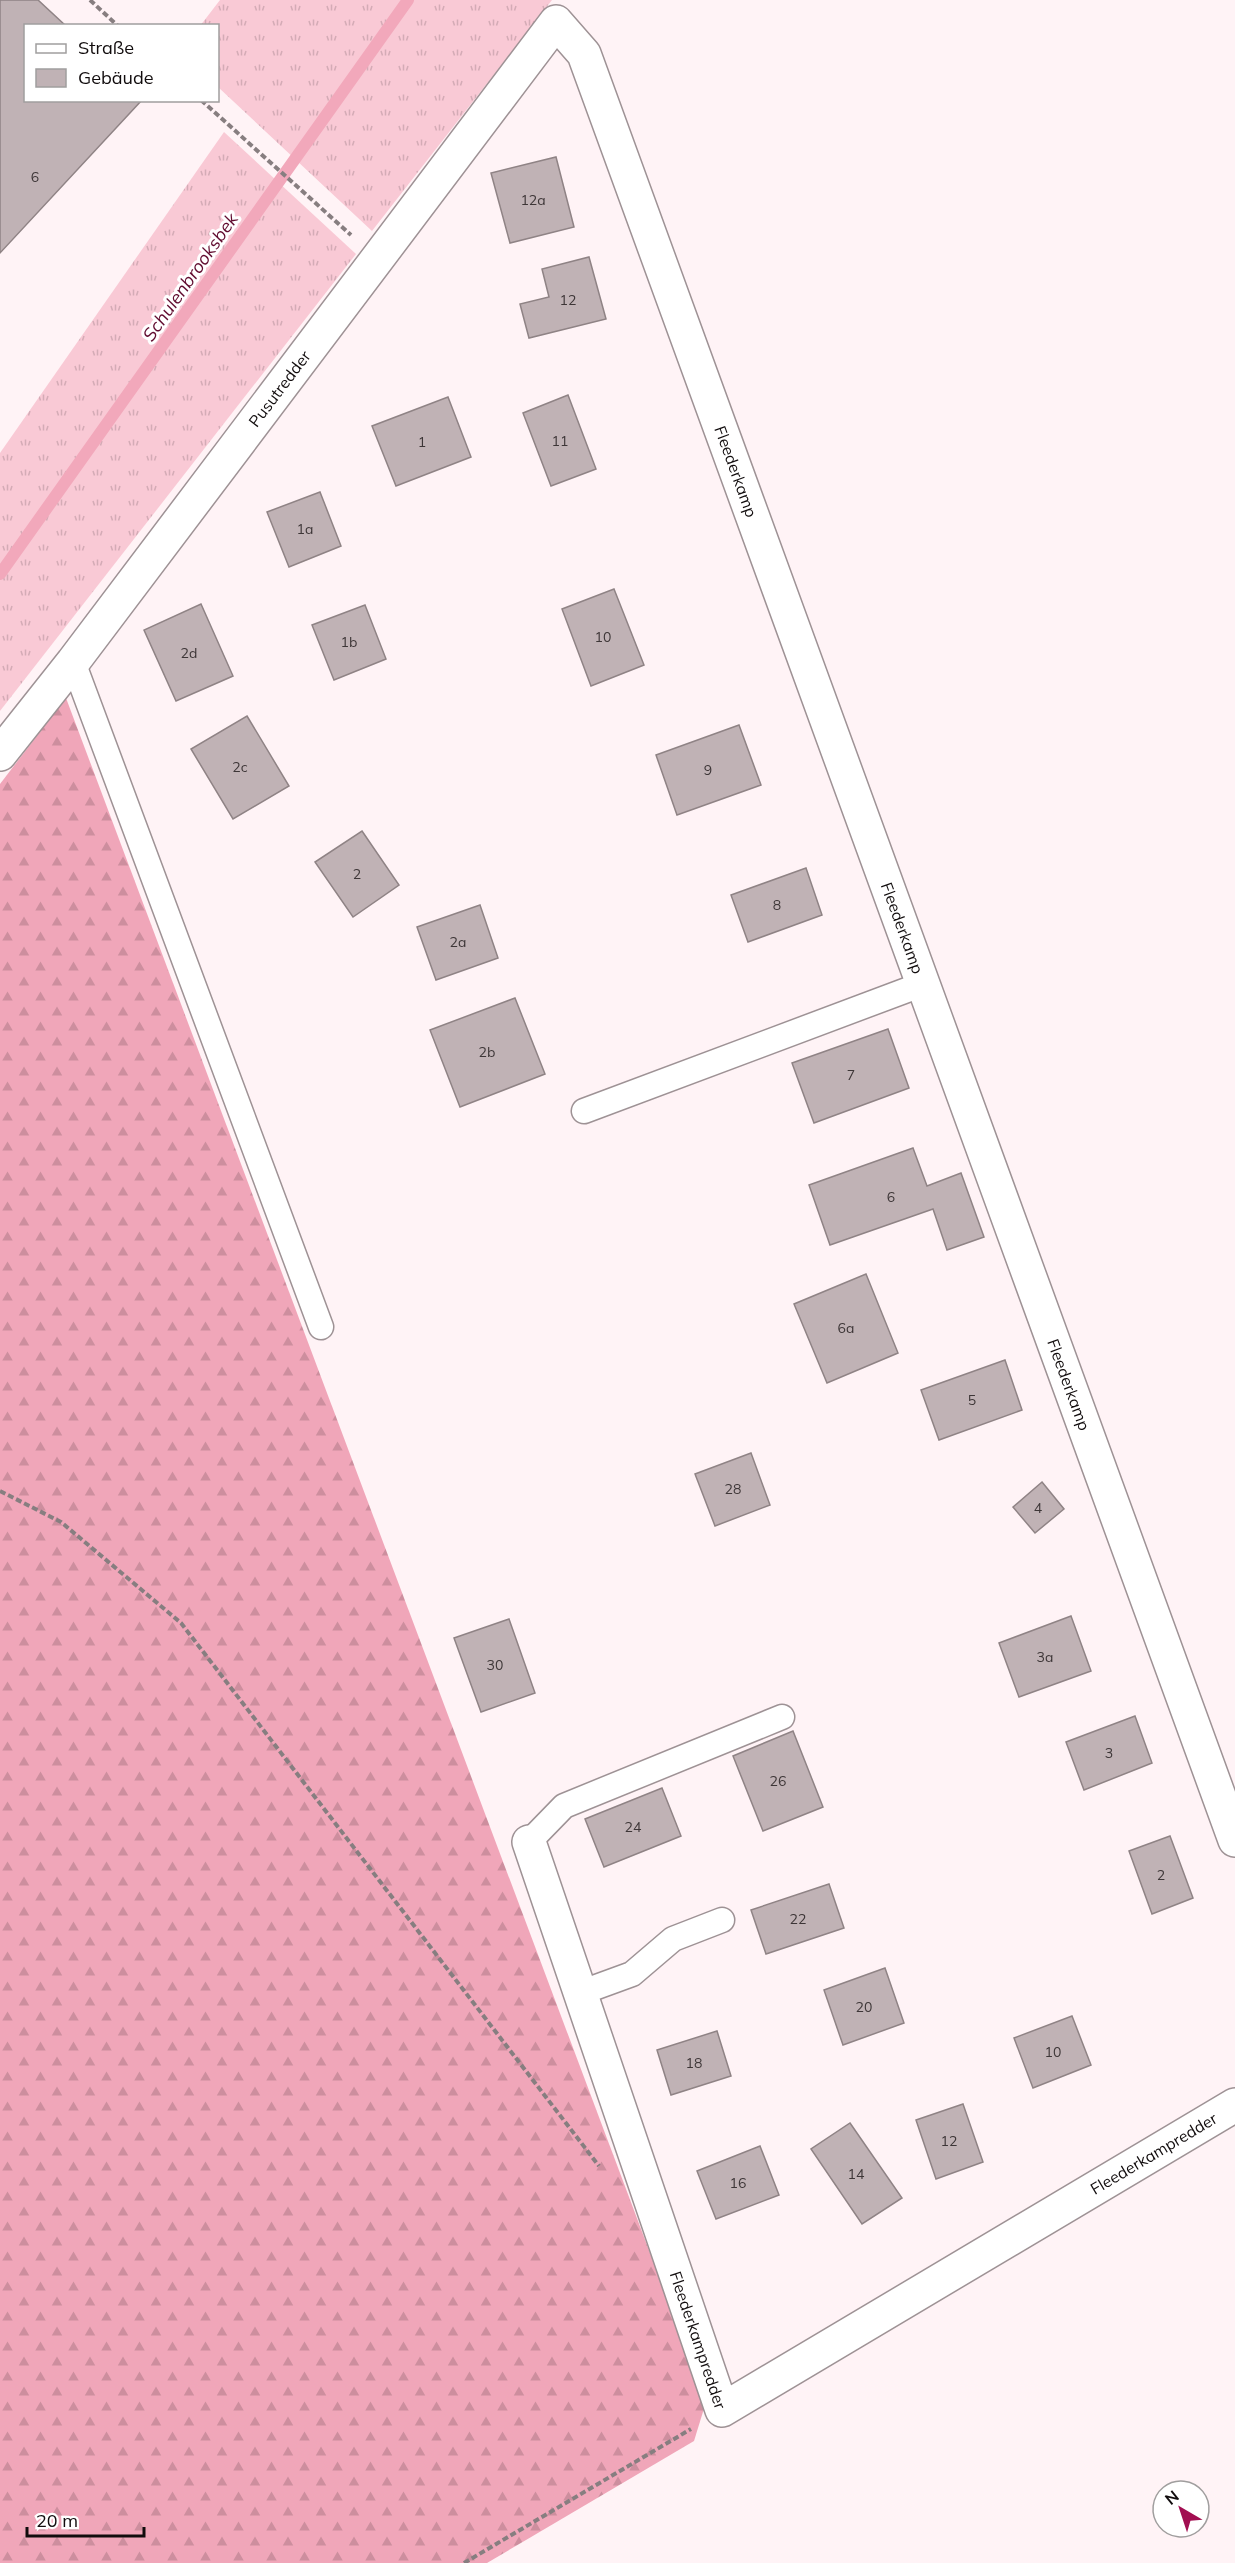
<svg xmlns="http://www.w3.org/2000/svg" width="1235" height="2563" viewBox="0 0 1235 2563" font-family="Mulish,sans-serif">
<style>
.grass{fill:url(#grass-tufts)}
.forest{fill:url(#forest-firs)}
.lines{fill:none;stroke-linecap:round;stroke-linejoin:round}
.stream{stroke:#f2a8bb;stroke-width:12}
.building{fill:#c0b2b5;stroke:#8f8385;stroke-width:1.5}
.lane-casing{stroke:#9e9295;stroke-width:27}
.street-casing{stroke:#9e9295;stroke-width:36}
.path{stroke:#877e80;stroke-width:4;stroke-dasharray:6 3;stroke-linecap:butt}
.lane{stroke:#fff;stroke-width:24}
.street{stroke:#fff;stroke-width:33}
.labels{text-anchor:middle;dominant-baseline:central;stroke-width:6;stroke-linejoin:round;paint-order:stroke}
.number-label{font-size:14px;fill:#3d3637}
.street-label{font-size:16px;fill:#110c0d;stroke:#fff}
.water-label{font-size:18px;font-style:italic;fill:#610b2f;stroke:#fff}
</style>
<defs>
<pattern id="grass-tufts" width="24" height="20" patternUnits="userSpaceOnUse" patternTransform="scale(1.5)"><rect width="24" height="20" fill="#f9c9d5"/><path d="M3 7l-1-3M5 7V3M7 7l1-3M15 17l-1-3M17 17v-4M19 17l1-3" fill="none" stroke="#d4abb6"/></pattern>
<pattern id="forest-firs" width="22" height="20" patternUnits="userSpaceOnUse" patternTransform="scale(1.5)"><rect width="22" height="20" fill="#f0a6b9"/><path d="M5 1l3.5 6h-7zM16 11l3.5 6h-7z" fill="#cd8e9e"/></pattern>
</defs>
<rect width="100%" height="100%" fill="#fff3f6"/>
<g class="grass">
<path d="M 220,0 L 552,0 L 372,231 L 218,87 L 218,26 L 200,26 Z"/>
<path d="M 224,132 L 356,254 L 0,711 L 0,453 Z"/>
</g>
<path class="forest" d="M 66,698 L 706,2402 L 694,2441 L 487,2563 L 0,2563 L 0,784 Z"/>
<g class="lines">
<path class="stream" d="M 0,574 L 408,0"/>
</g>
<g class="building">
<path d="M 0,0 L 38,0 L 66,26 L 26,26 L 26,100 L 142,100 L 0,253 Z"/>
<path d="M 556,157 L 574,227 L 510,243 L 491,173 Z"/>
<path d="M 589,257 L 606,319 L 529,338 L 520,304 L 549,297 L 542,269 Z"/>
<path d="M 568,395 L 596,469 L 551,486 L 523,413 Z"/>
<path d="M 448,397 L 471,457 L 396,486 L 372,426 Z"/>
<path d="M 320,492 L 341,546 L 289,567 L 267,512 Z"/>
<path d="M 614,589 L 644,665 L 591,686 L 562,609 Z"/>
<path d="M 201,604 L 233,676 L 176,701 L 144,630 Z"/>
<path d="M 365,605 L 386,659 L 334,680 L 312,625 Z"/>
<path d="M 247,716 L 289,786 L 233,819 L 191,749 Z"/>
<path d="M 739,725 L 761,785 L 677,815 L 656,755 Z"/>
<path d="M 362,831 L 399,885 L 353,917 L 315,862 Z"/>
<path d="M 806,868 L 822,915 L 748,942 L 731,895 Z"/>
<path d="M 480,905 L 498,958 L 436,980 L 417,927 Z"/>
<path d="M 515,998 L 545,1074 L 460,1107 L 430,1030 Z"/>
<path d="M 888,1029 L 909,1088 L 814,1123 L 792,1063 Z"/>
<path d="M 913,1148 L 927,1186 L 961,1173 L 984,1237 L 947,1250 L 933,1209 L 830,1245 L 809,1185 Z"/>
<path d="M 866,1274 L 898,1353 L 827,1383 L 794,1304 Z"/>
<path d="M 1005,1360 L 1022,1410 L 939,1440 L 921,1390 Z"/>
<path d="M 751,1453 L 770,1505 L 715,1526 L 695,1474 Z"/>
<path d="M 1042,1482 L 1064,1509 L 1035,1533 L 1013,1507 Z"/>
<path d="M 1071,1616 L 1091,1671 L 1019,1697 L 999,1643 Z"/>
<path d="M 509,1619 L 535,1693 L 481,1712 L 454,1638 Z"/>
<path d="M 1135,1716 L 1152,1763 L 1084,1790 L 1066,1742 Z"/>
<path d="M 793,1731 L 823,1807 L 763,1831 L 733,1756 Z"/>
<path d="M 662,1788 L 681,1836 L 604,1867 L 585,1819 Z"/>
<path d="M 1170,1836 L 1193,1898 L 1152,1914 L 1129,1851 Z"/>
<path d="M 829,1884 L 844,1928 L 766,1954 L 751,1910 Z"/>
<path d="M 885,1968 L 904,2023 L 843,2045 L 824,1990 Z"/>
<path d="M 1072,2016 L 1091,2065 L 1033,2088 L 1014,2038 Z"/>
<path d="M 717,2031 L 731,2076 L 671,2095 L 657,2050 Z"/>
<path d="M 963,2104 L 983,2162 L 936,2179 L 916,2120 Z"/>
<path d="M 850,2123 L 902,2198 L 862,2224 L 811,2149 Z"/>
<path d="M 760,2146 L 779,2195 L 716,2219 L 697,2171 Z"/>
</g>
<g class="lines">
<defs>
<g id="lane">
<path d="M 73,662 L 321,1327"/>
<path d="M 584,1111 L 923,984"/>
<path d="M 529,1842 L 564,1806 L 782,1717"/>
<path d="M 580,1993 L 632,1974 L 673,1939 L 722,1920"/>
</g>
<g id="street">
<path id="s1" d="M 0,754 L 73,662 L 556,22 L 584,54 L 1235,1840"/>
<path id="s2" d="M 529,1842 L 722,2410 L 1235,2105"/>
</g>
</defs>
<use href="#lane" class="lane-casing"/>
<use href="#street" class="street-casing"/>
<g class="path">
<path d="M 90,0 L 118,26"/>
<path d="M 201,100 L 351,235"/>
<path d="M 0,1491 L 61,1522 L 181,1623 L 599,2166"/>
<path d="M 464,2563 L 691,2429"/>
</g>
<use href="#lane" class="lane"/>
<use href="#street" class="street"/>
</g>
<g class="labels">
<g class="number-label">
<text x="35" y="177">6</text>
<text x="533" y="200">12a</text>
<text x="568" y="300">12</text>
<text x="560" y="441">11</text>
<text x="422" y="442">1</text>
<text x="305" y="529">1a</text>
<text x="603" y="637">10</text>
<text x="349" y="642">1b</text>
<text x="189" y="653">2d</text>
<text x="240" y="767">2c</text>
<text x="708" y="770">9</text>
<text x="357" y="874">2</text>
<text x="777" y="905">8</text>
<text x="458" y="942">2a</text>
<text x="487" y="1052">2b</text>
<text x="851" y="1075">7</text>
<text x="891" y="1197">6</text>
<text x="846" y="1328">6a</text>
<text x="972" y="1400">5</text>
<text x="733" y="1489">28</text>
<text x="1038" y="1508">4</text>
<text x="1045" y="1657">3a</text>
<text x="495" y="1665">30</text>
<text x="1109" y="1753">3</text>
<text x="778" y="1781">26</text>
<text x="633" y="1827">24</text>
<text x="1161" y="1875">2</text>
<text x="798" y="1919">22</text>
<text x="864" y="2007">20</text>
<text x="1053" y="2052">10</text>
<text x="694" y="2063">18</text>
<text x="949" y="2141">12</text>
<text x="856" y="2174">14</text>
<text x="738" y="2183">16</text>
</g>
<g class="street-label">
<text stroke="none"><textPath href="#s1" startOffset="460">Pusutredder</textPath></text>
<text stroke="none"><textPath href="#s1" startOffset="1406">Fleederkamp</textPath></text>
<text stroke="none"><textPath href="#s1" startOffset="1892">Fleederkamp</textPath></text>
<text stroke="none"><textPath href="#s1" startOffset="2378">Fleederkamp</textPath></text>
<text stroke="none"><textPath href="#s2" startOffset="1102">Fleederkampredder</textPath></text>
<text stroke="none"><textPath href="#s2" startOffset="526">Fleederkampredder</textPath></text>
</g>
<g class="water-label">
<text transform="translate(190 277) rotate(-55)">Schulenbrooksbek</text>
</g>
</g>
<rect x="24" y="24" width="195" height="78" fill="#ffffff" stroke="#a09e9e" stroke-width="1.5"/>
<rect x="36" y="44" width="30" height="9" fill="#ffffff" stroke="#a09e9e" stroke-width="1.5"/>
<text x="78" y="54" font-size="18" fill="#110c0d">Straße</text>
<rect x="36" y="69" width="30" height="18" fill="#c0b2b5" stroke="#a09e9e" stroke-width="1.5"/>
<text x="78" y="84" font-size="18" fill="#110c0d">Gebäude</text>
<g transform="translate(1181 2509) rotate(321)"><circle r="28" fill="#ffffff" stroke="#a09e9e" stroke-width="1.5"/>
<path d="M0-4.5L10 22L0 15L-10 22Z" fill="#a20e51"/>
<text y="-9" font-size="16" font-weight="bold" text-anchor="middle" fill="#110c0d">N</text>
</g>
<path d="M27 2527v9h117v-9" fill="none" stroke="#110c0d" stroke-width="3"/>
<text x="36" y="2527" font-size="18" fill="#110c0d" stroke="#ffffff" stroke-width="4.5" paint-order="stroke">20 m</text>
</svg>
